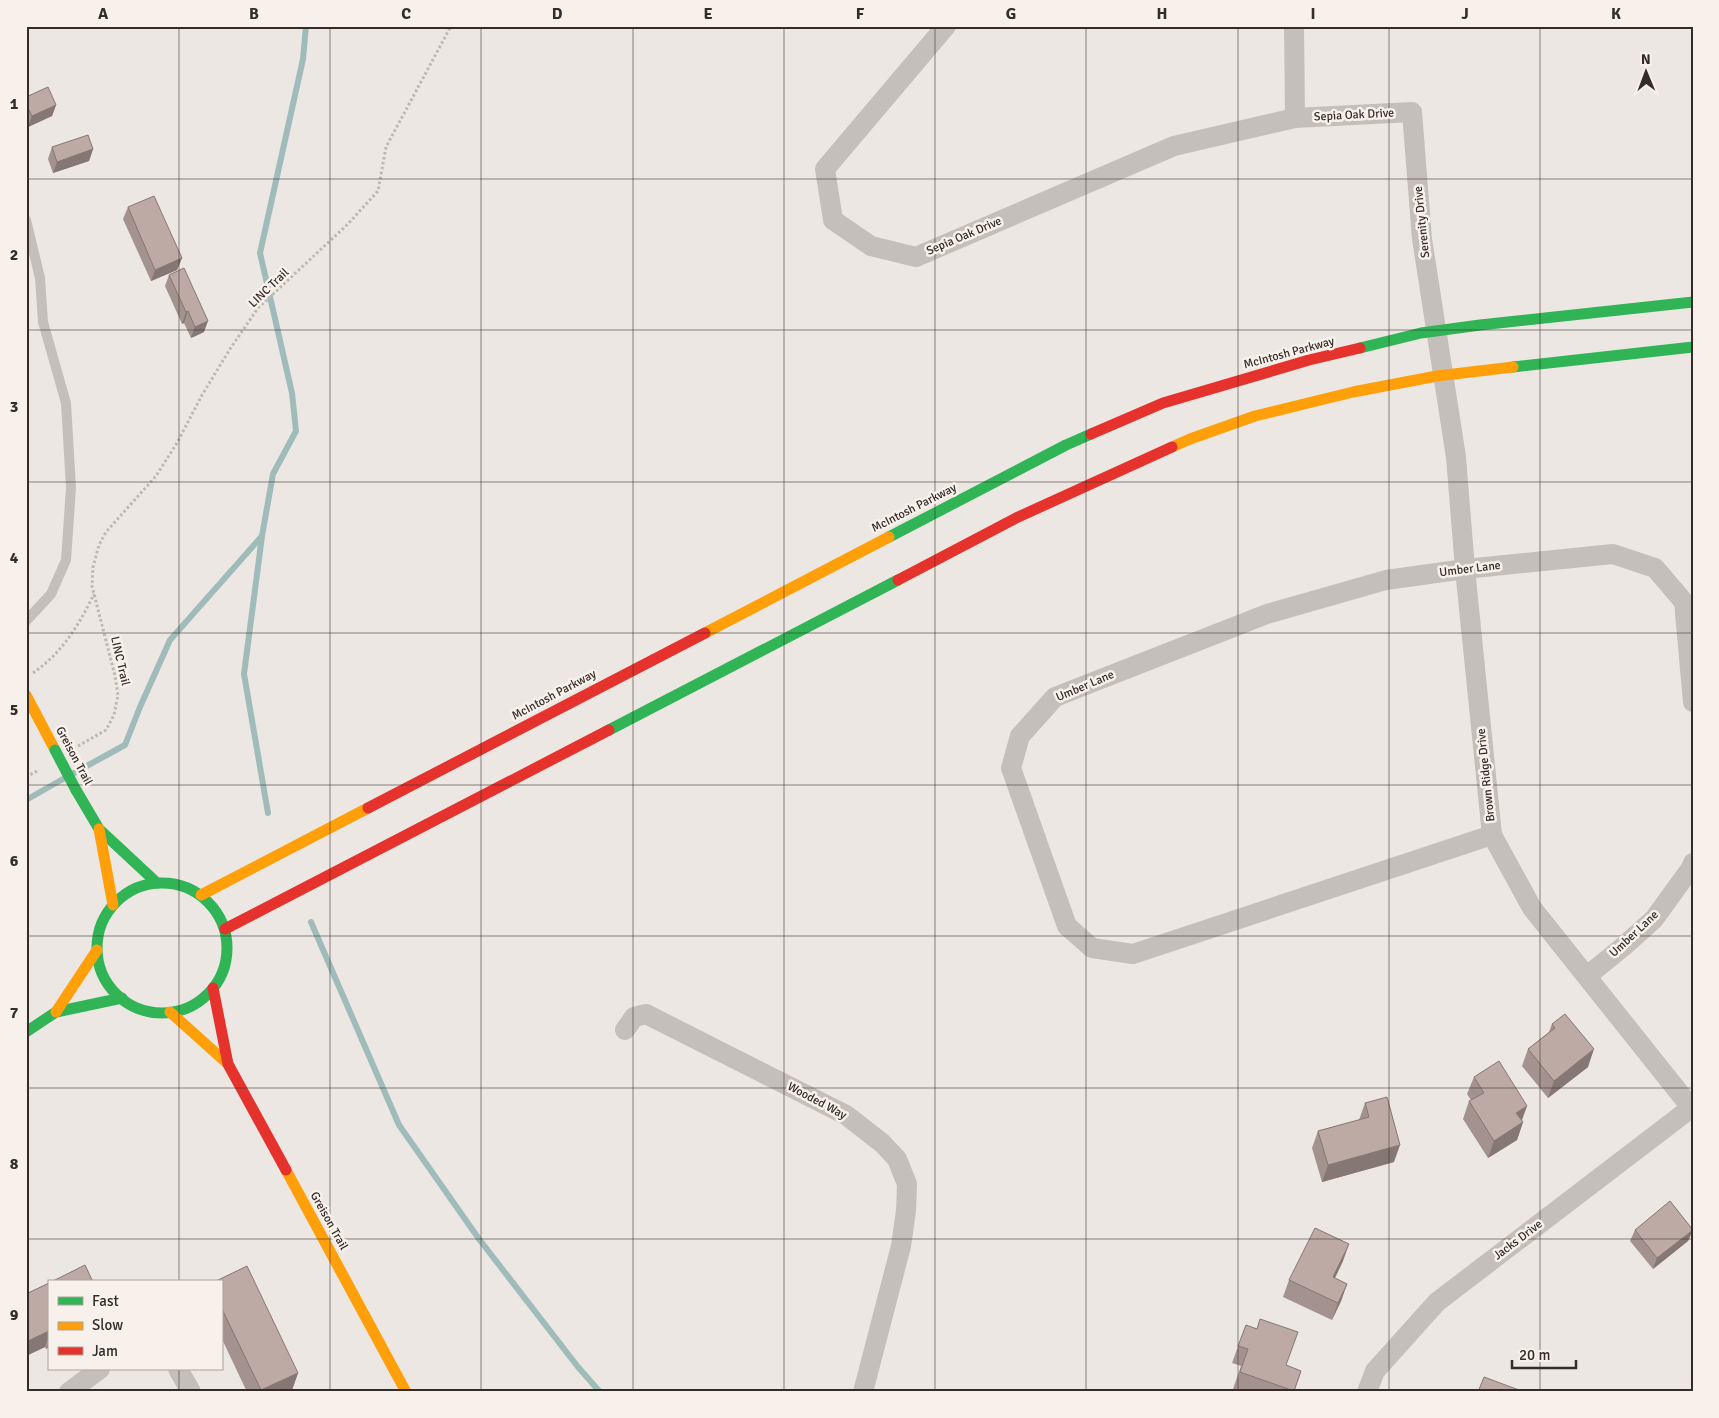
<svg xmlns="http://www.w3.org/2000/svg" width="1719" height="1418" viewBox="0 0 1719 1418" font-family="Signika,sans-serif">
<style>
.lines{fill:none;stroke-linecap:round;stroke-linejoin:round}
.stream{stroke:#a0bcba;stroke-width:6}
.path{stroke:#beb7b3;stroke-width:3;stroke-dasharray:2.5 2.5;stroke-linecap:butt}
.lane{stroke:#c5bfbb;stroke-width:10}
.street{stroke:#c5bfbb;stroke-width:20}
.fast{stroke:#30b455;stroke-width:11}
.slow{stroke:#ff9f0a;stroke-width:11}
.jam{stroke:#e5322d;stroke-width:11}
.fast-bridge{stroke:#30b455;stroke-width:11}
.wall{fill:#a3928e}
.shaded-wall{fill:#857774}
.building{fill:#beaaa5;stroke:#857774}
.grid{fill:none;stroke:#352c29;stroke-width:1;stroke-opacity:0.55}
.labels{text-anchor:middle;dominant-baseline:central;stroke-width:5;stroke-linejoin:round;paint-order:stroke}
.street-label{font-size:12px;fill:#352c29;stroke:#f8f0ea}
.neatline{fill:none;stroke:#352c29;stroke-width:2}
.grid-label{font-size:16px;text-anchor:middle;font-weight:bold;fill:#352c29}
</style>
<rect width="100%" height="100%" fill="#ece7e2"/>
<g class="lines">
<g class="stream">
<path d="M 74,773 L 125,745 L 140,707 L 170,640 L 261,537"/>
<path d="M 26,800 L 63,779"/>
<path d="M 268,813 L 244,674 L 262,536 L 273,474 L 296,431 L 292,393 L 260,253 L 303,59 L 306,26"/>
<path d="M 311,922 L 399,1125 L 479,1239 L 578,1367 L 600,1392"/>
</g>
<g class="path">
<path d="M 33,673 C 62,653 79,625 94,594"/>
<path d="M 78,746 L 106,730 L 114,715 L 118,695 L 115,676 L 92,586 L 93,567 L 99,545 L 106,532 L 156,476 L 177,443 L 202,395 L 230,349 L 258,308 L 347,225 L 378,191 L 386,147 L 451,26"/>
<path d="M 26,777 L 39,770"/>
</g>
<path class="lane" d="M 26,220 L 40,278 L 43,322 L 66,403 L 71,488 L 66,560 L 51,594 L 26,621"/>
<g class="street">
<path d="M 946,26 L 825,169 L 833,220 L 871,246 L 916,257 L 1174,146 L 1295,118 L 1412,112 L 1422,239 L 1456,457 L 1465,569 L 1492,835 L 1532,908 L 1693,1110"/>
<path d="M 1294,26 L 1295,118"/>
<path d="M 1492,835 L 1133,954 L 1092,948 L 1067,926 L 1011,768 L 1020,736 L 1055,697 L 1267,614 L 1386,580 L 1465,569 L 1613,554 L 1655,568 L 1684,602 L 1693,702"/>
<path d="M 1587,976 L 1624,946 L 1654,919 L 1691,868 L 1693,863"/>
<path d="M 625,1030 L 634,1017 L 646,1014 L 846,1115 L 882,1143 L 897,1159 L 907,1184 L 906,1211 L 901,1246 L 863,1392"/>
<path d="M 178,1369 L 191,1392"/>
<path d="M 69,1392 L 100,1369"/>
<path d="M 1367,1392 L 1375,1371 L 1437,1302 L 1691,1108"/>
</g>
<g class="fast">
<path d="M 1360,348 L 1421,333 L 1480,325 L 1693,302"/>
<path d="M 1513,367 L 1693,347"/>
<path d="M 889,537 L 1066,445 L 1091,434"/>
<path d="M 609,730 L 898,580"/>
<path d="M 76,790 L 99,829 L 157,883"/>
<circle cx="162" cy="948" r="65"/>
<path d="M 26,1032 L 56,1012 L 122,998"/>
</g>
<g class="slow">
<path d="M 1172,447 L 1190,439 L 1255,416 L 1353,392 L 1437,376 L 1513,367"/>
<path d="M 705,633 L 889,537"/>
<path d="M 26,695 L 55,750"/>
<path d="M 99,829 L 113,905"/>
<path d="M 201,895 L 368,808"/>
<path d="M 56,1012 L 97,950"/>
<path d="M 170,1012 L 228,1064"/>
<path d="M 286,1170 L 406,1392"/>
</g>
<g class="jam">
<path d="M 1091,434 L 1163,403 L 1309,360 L 1360,348"/>
<path d="M 898,580 L 1016,518 L 1172,447"/>
<path d="M 368,808 L 705,633"/>
<path d="M 225,929 L 609,730"/>
<path d="M 213,988 L 228,1064 L 286,1170"/>
</g>
<path class="fast-bridge" d="M 55,750 L 76,790"/>
</g>
<g class="wall">
<path d="M 26,97 L 56,105 L 52,116 L 28,127 L 26,124 Z"/>
<path d="M 52,147 L 93,149 L 89,161 L 53,173 L 48,159 Z"/>
<path d="M 128,207 L 182,258 L 177,270 L 151,281 L 123,219 Z"/>
<path d="M 169,275 L 204,332 L 191,338 L 184,323 L 182,324 L 165,286 Z"/>
<path d="M 1552,1024 L 1588,1067 L 1548,1098 L 1522,1066 L 1528,1049 L 1549,1032 Z"/>
<path d="M 1474,1077 L 1523,1122 L 1517,1140 L 1488,1158 L 1463,1119 L 1469,1101 L 1471,1100 L 1467,1094 Z"/>
<path d="M 1365,1103 L 1394,1162 L 1322,1182 L 1312,1148 L 1318,1131 L 1359,1120 Z"/>
<path d="M 1635,1230 L 1693,1230 L 1688,1241 L 1653,1269 L 1630,1241 Z"/>
<path d="M 1343,1261 L 1335,1278 L 1347,1284 L 1341,1301 L 1332,1320 L 1283,1297 L 1289,1280 Z"/>
<path d="M 221,1282 L 298,1373 L 292,1390 L 288,1392 L 247,1392 L 221,1337 Z"/>
<path d="M 49,1283 L 49,1347 L 46,1349 L 45,1347 L 26,1356 L 26,1294 Z"/>
<path d="M 1246,1325 L 1286,1365 L 1301,1371 L 1294,1392 L 1242,1392 L 1233,1389 L 1241,1366 L 1232,1363 Z"/>
</g>
<g class="shaded-wall">
<path d="M 56,105 L 52,116 L 28,127 L 32,116 Z"/>
<path d="M 93,149 L 89,161 L 53,173 L 57,162 Z"/>
<path d="M 182,258 L 177,270 L 151,281 L 155,270 Z"/>
<path d="M 188,311 L 184,323 L 182,324 L 186,312 Z"/>
<path d="M 208,321 L 204,332 L 191,338 L 195,327 Z"/>
<path d="M 1594,1049 L 1588,1067 L 1548,1098 L 1554,1081 Z"/>
<path d="M 1527,1106 L 1521,1123 L 1516,1113 Z"/>
<path d="M 1523,1122 L 1517,1140 L 1488,1158 L 1494,1141 Z"/>
<path d="M 1400,1145 L 1394,1162 L 1322,1182 L 1328,1165 Z"/>
<path d="M 1693,1230 L 1688,1241 L 1653,1269 L 1657,1258 Z"/>
<path d="M 1349,1244 L 1343,1261 L 1327,1294 L 1333,1277 Z"/>
<path d="M 1347,1284 L 1341,1301 L 1332,1320 L 1338,1303 Z"/>
<path d="M 49,1331 L 49,1336 L 45,1347 L 26,1356 L 26,1342 Z"/>
<path d="M 49,1341 L 49,1347 L 46,1349 Z"/>
<path d="M 298,1373 L 292,1390 L 288,1392 L 261,1392 L 261,1390 Z"/>
</g>
<g class="building">
<path d="M 48,87 L 56,105 L 32,116 L 26,104 L 26,97 Z"/>
<path d="M 88,135 L 93,149 L 57,162 L 52,147 Z"/>
<path d="M 154,196 L 182,258 L 155,270 L 128,207 Z"/>
<path d="M 184,268 L 208,321 L 195,327 L 188,311 L 186,312 L 169,275 Z"/>
<path d="M 1565,1014 L 1594,1049 L 1554,1081 L 1528,1049 L 1555,1028 L 1552,1024 Z"/>
<path d="M 1499,1061 L 1527,1106 L 1516,1113 L 1523,1122 L 1494,1141 L 1469,1101 L 1484,1093 L 1474,1077 Z"/>
<path d="M 1387,1097 L 1400,1145 L 1328,1165 L 1318,1131 L 1369,1117 L 1365,1103 Z"/>
<path d="M 1670,1201 L 1693,1230 L 1657,1258 L 1635,1230 Z"/>
<path d="M 1315,1228 L 1349,1244 L 1333,1277 L 1347,1284 L 1338,1303 L 1289,1280 Z"/>
<path d="M 85,1265 L 93,1282 L 51,1282 Z"/>
<path d="M 247,1266 L 298,1373 L 261,1390 L 221,1307 L 221,1282 L 214,1282 Z"/>
<path d="M 49,1283 L 49,1331 L 26,1342 L 26,1294 Z"/>
<path d="M 1260,1319 L 1298,1332 L 1286,1365 L 1301,1371 L 1294,1391 L 1240,1372 L 1248,1349 L 1238,1346 L 1246,1325 L 1257,1329 Z"/>
<path d="M 1484,1377 L 1519,1390 L 1518,1392 L 1478,1392 Z"/>
</g>
<path class="grid" d="M 179,26 L 179,1282M 330,26 L 330,1392M 481,26 L 481,1392M 633,26 L 633,1392M 784,26 L 784,1392M 935,26 L 935,1392M 1086,26 L 1086,1392M 1238,26 L 1238,1392M 1389,26 L 1389,1392M 1540,26 L 1540,1392M 26,179 L 1693,179M 26,330 L 1693,330M 26,482 L 1693,482M 26,633 L 1693,633M 26,785 L 1693,785M 26,936 L 1693,936M 26,1088 L 1693,1088M 26,1239 L 1693,1239M 179,1369 L 179,1392"/>
<g class="labels">
<g class="street-label">
<text transform="translate(1354 115) rotate(-3)">Sepia Oak Drive</text>
<text transform="translate(1422 222) rotate(-96)">Serenity Drive</text>
<text transform="translate(964 236) rotate(-23)">Sepia Oak Drive</text>
<text transform="translate(269 288) rotate(-44)">LINC Trail</text>
<text transform="translate(1289 353) rotate(-15)">McIntosh Parkway</text>
<text transform="translate(914 508) rotate(-27)">McIntosh Parkway</text>
<text transform="translate(1470 569) rotate(-7)">Umber Lane</text>
<text transform="translate(120 661) rotate(77)">LINC Trail</text>
<text transform="translate(1085 686) rotate(-23)">Umber Lane</text>
<text transform="translate(554 695) rotate(-28)">McIntosh Parkway</text>
<text transform="translate(74 756) rotate(62)">Greison Trail</text>
<text transform="translate(1486 775) rotate(-96)">Brown Ridge Drive</text>
<text transform="translate(1634 934) rotate(-43)">Umber Lane</text>
<text transform="translate(817 1101) rotate(28)">Wooded Way</text>
<text transform="translate(329 1221) rotate(61)">Greison Trail</text>
<text transform="translate(1518 1240) rotate(-37)">Jacks Drive</text>
</g>
</g>
<rect width="1719" height="1418" fill="none" stroke="#f8f0ea" stroke-width="55"/>
<rect x="48" y="1280" width="175" height="90" fill="#f8f0ea" stroke="#aaa29d"/>
<rect x="58" y="1297" width="25" height="8" fill="#30b455" stroke="#aaa29d"/>
<text x="92" y="1306" font-size="15" fill="#352c29">Fast</text>
<rect x="58" y="1322" width="25" height="8" fill="#ff9f0a" stroke="#aaa29d"/>
<text x="92" y="1330" font-size="15" fill="#352c29">Slow</text>
<rect x="58" y="1347" width="25" height="8" fill="#e5322d" stroke="#aaa29d"/>
<text x="92" y="1356" font-size="15" fill="#352c29">Jam</text>
<g transform="translate(1646 72) rotate(359)" stroke="#f8f0ea" stroke-width="4" paint-order="stroke">
<path d="M0-4L9 19L0 12L-9 19Z" fill="#352c29"/>
<text y="-8" font-size="14" font-weight="bold" text-anchor="middle" fill="#352c29">N</text>
</g>
<path d="M1512 1360v8h64v-8" fill="none" stroke="#352c29" stroke-width="2.5"/>
<text x="1519" y="1360" font-size="15" fill="#352c29" stroke="#f8f0ea" stroke-width="4" paint-order="stroke">20 m</text>
<rect x="28" y="28" width="1664" height="1362" class="neatline"/>
<g class="grid-label">
<text x="103" y="19">A</text>
<text x="254" y="19">B</text>
<text x="406" y="19">C</text>
<text x="557" y="19">D</text>
<text x="708" y="19">E</text>
<text x="860" y="19">F</text>
<text x="1011" y="19">G</text>
<text x="1162" y="19">H</text>
<text x="1313" y="19">I</text>
<text x="1465" y="19">J</text>
<text x="1616" y="19">K</text>
<text x="14" y="109">1</text>
<text x="14" y="260">2</text>
<text x="14" y="412">3</text>
<text x="14" y="563">4</text>
<text x="14" y="715">5</text>
<text x="14" y="866">6</text>
<text x="14" y="1018">7</text>
<text x="14" y="1169">8</text>
<text x="14" y="1320">9</text>
</g>
</svg>
